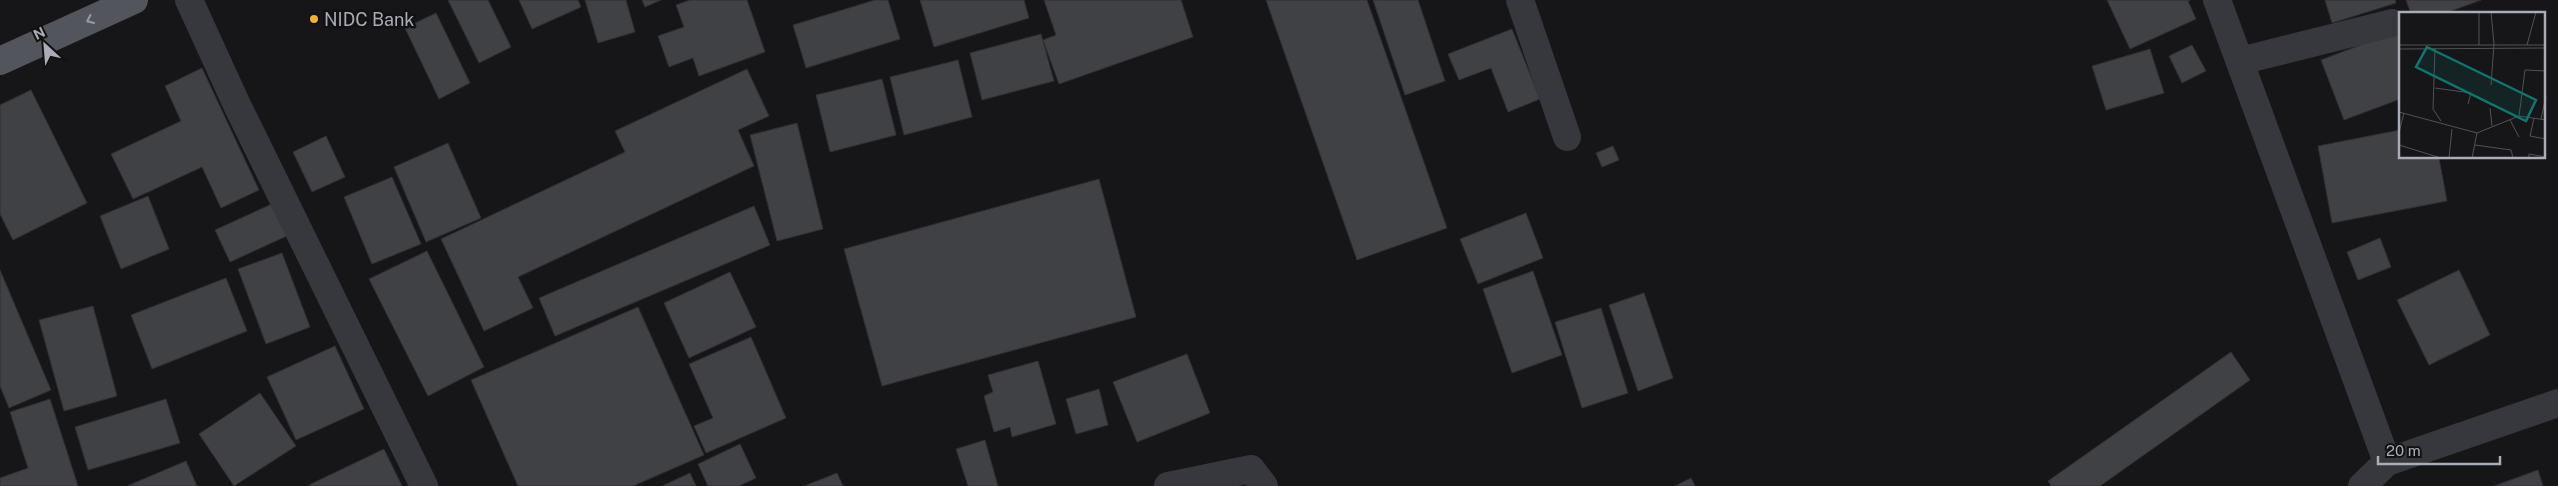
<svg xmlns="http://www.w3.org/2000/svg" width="2558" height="486" viewBox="0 0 2558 486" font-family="'Public Sans',sans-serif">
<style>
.building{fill:#404145;stroke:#303034}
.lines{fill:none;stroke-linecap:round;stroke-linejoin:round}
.street{stroke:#37383d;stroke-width:28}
.primary{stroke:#53555c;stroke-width:28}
.oneway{stroke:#979ba6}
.poi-dot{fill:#f2b134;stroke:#111113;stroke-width:2}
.labels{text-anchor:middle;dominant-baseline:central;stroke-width:5;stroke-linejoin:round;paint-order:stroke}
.poi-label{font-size:18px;fill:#a8adb8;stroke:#111113;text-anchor:start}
.inset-road{fill:none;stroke:#505258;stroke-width:1}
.view{fill:#0f766e;fill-opacity:0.15;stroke:#0f766e;stroke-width:2.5}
.inset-edge{fill:none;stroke:#a8adb8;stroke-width:2.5}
</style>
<rect width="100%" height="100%" fill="#161618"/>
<g class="building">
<path d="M 448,0 L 488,0 L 511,47 L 479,63 Z"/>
<path d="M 519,0 L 578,0 L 581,7 L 532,29 Z"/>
<path d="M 585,0 L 626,0 L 635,32 L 598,43 Z"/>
<path d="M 642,0 L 661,0 L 645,7 Z"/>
<path d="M 690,0 L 747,0 L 765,52 L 699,76 L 693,58 L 669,67 L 658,36 L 684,27 L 676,5 Z"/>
<path d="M 875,0 L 888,0 L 900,39 L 806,68 L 793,25 Z"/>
<path d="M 920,0 L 1024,0 L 1029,18 L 934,47 Z"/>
<path d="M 1044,0 L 1181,0 L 1193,37 L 1059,84 L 1043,40 L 1056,35 Z"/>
<path d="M 1266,0 L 1367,0 L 1447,228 L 1357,260 Z"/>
<path d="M 1373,0 L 1418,0 L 1445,81 L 1405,95 Z"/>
<path d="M 2107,0 L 2190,0 L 2188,1 L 2196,19 L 2130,49 Z"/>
<path d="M 2325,0 L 2395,0 L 2396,3 L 2332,23 Z"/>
<path d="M 2406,0 L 2481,0 L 2443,14 L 2411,14 Z"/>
<path d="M 436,13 L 470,83 L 439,99 L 405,28 Z"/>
<path d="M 1512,29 L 1540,99 L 1508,112 L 1491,68 L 1459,80 L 1448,54 Z"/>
<path d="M 2400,30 L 2400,99 L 2344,120 L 2321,60 Z"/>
<path d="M 1041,34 L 1054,81 L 982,100 L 970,53 Z"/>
<path d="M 2192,45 L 2206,71 L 2182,83 L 2169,56 Z"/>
<path d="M 2150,49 L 2164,93 L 2106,110 L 2092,66 Z"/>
<path d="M 958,60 L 972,117 L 904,135 L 890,77 Z"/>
<path d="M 202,68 L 259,190 L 221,208 L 202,167 L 133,199 L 111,154 L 181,121 L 165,86 Z"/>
<path d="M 747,69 L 769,116 L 738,130 L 754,166 L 518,277 L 533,308 L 484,331 L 441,239 L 625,152 L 615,131 Z"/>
<path d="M 882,79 L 896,135 L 830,152 L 816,95 Z"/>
<path d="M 31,90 L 87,203 L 13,240 L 0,214 L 0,105 Z"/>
<path d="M 797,123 L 823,229 L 777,241 L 750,135 Z"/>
<path d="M 2400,130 L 2400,158 L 2439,158 L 2447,201 L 2332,223 L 2318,146 Z"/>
<path d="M 326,136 L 345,177 L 312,192 L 293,152 Z"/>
<path d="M 448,143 L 481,218 L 426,242 L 394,167 Z"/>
<path d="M 1613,146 L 1619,160 L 1602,167 L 1596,153 Z"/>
<path d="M 392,177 L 421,244 L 372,264 L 344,197 Z"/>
<path d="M 1099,179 L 1136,317 L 882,386 L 844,249 Z"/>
<path d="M 148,196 L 169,249 L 121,269 L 100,216 Z"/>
<path d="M 274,203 L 289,235 L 230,262 L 215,230 Z"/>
<path d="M 754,206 L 770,245 L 555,336 L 539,298 Z"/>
<path d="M 1526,213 L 1543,258 L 1478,284 L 1460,239 Z"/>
<path d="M 2380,238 L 2391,267 L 2358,280 L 2347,252 Z"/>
<path d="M 427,251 L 484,367 L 428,396 L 369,279 Z"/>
<path d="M 282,253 L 310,327 L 266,344 L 238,269 Z"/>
<path d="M 0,270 L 51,390 L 9,408 L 0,386 Z"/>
<path d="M 2459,270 L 2490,335 L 2429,365 L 2397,300 Z"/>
<path d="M 1533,271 L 1562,355 L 1512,373 L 1483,289 Z"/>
<path d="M 730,272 L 756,327 L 689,358 L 664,303 Z"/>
<path d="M 226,278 L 247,331 L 152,369 L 131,315 Z"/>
<path d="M 1644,293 L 1673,378 L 1638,391 L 1609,305 Z"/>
<path d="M 93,306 L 117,396 L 64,411 L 39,320 Z"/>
<path d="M 638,307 L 704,455 L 633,486 L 518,486 L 471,380 Z"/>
<path d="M 1601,308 L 1628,393 L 1582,408 L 1555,322 Z"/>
<path d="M 751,337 L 786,418 L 706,453 L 694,426 L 713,418 L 689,364 Z"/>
<path d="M 335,346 L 364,409 L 296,440 L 267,377 Z"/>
<path d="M 2231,352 L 2250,380 L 2100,486 L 2051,486 L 2048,481 Z"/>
<path d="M 1187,354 L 1210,413 L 1137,442 L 1113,382 Z"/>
<path d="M 1038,361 L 1056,424 L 1012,437 L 1010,427 L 994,432 L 984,396 L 993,392 L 988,375 Z"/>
<path d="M 1099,389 L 1108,425 L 1076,434 L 1066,399 Z"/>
<path d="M 260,393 L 296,446 L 234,486 L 199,434 Z"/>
<path d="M 50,399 L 78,486 L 0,486 L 0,478 L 28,468 L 10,412 Z"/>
<path d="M 166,399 L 180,443 L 88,470 L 75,427 Z"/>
<path d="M 985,440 L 998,486 L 968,486 L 956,449 Z"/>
<path d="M 740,444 L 756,478 L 739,486 L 708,486 L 698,464 Z"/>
<path d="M 384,449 L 402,486 L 309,486 L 309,485 Z"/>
<path d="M 186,461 L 197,486 L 127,486 Z"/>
<path d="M 2538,470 L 2543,486 L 2494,486 Z"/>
<path d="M 690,473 L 696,486 L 662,486 Z"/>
<path d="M 837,473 L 843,486 L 804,486 Z"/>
<path d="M 1691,478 L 1695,486 L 1675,486 Z"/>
</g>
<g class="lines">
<g class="street">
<path d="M 189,0 L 237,105 L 424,486"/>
<path d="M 1520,0 L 1567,137"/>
<path d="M 2217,0 L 2387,462"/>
<path d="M 2240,61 L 2392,23"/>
<path d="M 1168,486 L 1251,469 L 1264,486"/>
<path d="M 2362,486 L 2387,462 L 2558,403"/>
</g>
<path class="primary" d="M 0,61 L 134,0"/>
</g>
<defs><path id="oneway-chevron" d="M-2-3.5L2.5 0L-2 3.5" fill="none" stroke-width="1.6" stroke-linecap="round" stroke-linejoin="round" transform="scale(1.25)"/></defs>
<use class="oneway" href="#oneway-chevron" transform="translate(90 20) rotate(155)"/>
<circle class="poi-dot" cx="314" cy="19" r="5"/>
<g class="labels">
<g class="poi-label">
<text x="324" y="19">NIDC Bank</text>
</g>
</g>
<g transform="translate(2399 12)">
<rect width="146" height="146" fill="#161618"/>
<path class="inset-road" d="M 0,33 L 147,33M 80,33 L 80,0M 128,33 L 137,0M 36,36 L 34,97 L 42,109M 0,37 L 147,36M 92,73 L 95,32 L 92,0M 36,76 L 72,81 L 69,92M 91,96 L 93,114M 0,100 L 78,121 L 120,104 L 147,108M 120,104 L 126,58 L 147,59M 135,106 L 131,124 L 147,127M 142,107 L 147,84M 111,108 L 120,125M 0,120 L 5,101M 0,133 L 42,146M 76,133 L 112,138 L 114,146M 50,146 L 53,117M 73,146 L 78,121M 130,146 L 130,142 L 147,145"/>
<path class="view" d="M 28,35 L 137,88 L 127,109 L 17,55 Z"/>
<rect width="146" height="146" class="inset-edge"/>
</g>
<g transform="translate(45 45) rotate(334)" stroke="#111113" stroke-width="4" paint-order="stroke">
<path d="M0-4L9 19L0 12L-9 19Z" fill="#a8adb8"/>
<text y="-8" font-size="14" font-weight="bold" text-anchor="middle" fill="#a8adb8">N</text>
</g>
<path d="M2378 456v8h122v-8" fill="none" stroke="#a8adb8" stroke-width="2.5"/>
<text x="2386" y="456" font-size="15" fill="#a8adb8" stroke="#111113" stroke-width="4" paint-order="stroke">20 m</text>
</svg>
